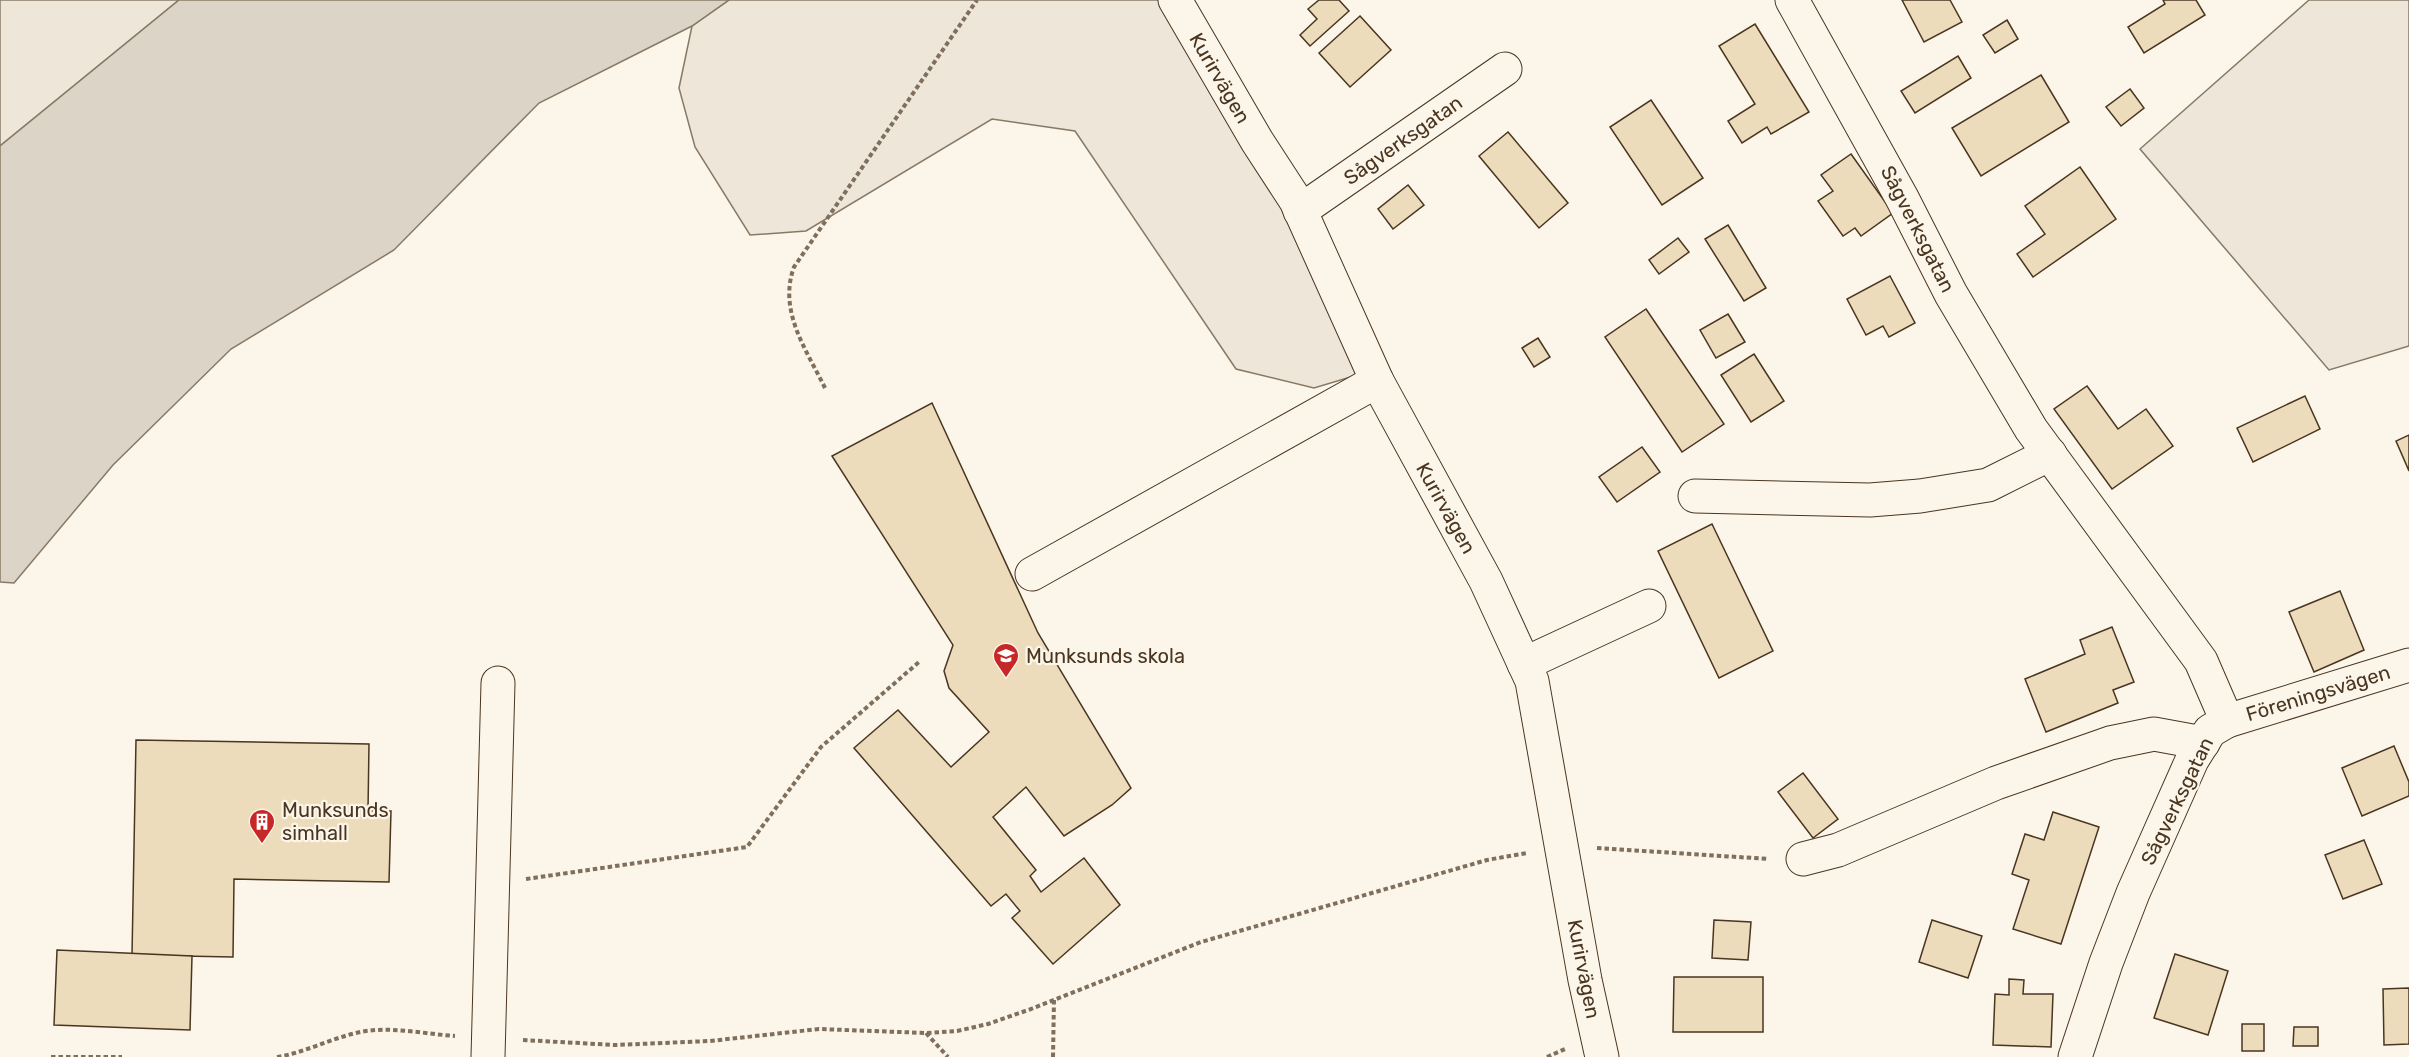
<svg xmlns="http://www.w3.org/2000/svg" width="2409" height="1057" viewBox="0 0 2409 1057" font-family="Rubik,sans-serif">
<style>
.green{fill:#ede6d9;stroke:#887966;stroke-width:1.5}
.water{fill:#dcd4c6;stroke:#887966;stroke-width:1.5}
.building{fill:#ecdcbc;stroke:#4a3520;stroke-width:1.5}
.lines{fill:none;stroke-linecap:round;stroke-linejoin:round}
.minor-casing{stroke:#4a3520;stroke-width:35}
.path{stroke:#7f6f5c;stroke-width:4;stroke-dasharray:4.5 3;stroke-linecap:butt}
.minor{stroke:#fbf6e9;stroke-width:33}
.labels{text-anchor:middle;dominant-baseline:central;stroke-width:4.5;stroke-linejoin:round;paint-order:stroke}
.street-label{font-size:20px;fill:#4a3520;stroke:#fbf6e9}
.poi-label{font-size:20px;fill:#4a3520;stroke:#fbf6e9;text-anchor:start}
</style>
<rect width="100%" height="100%" fill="#fbf6e9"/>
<g class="green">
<path d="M 0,0 L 179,0 L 0,146 Z"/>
<path d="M 729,0 L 1185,0 L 1374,370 L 1314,388 L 1236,369 L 1075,131 L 992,119 L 806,231 L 750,235 L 695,147 L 679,88 L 692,26 Z"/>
<path d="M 2309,0 L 2409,0 L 2409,346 L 2329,370 L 2140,149 Z"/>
</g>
<path class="water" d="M 179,0 L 729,0 L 692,26 L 539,103 L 394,250 L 231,349 L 113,465 L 14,583 L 0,582 L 0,146 Z"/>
<g class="building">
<path d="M 1319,0 L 1339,0 L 1349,11 L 1310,46 L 1300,35 L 1317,19 L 1308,9 Z"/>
<path d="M 1902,0 L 1950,0 L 1962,22 L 1924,42 Z"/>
<path d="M 2163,0 L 2196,0 L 2205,15 L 2144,53 L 2128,27 L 2165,4 Z"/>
<path d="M 1360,16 L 1391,50 L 1350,87 L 1319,53 Z"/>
<path d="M 2007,20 L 2018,39 L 1995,53 L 1983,35 Z"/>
<path d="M 1755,24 L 1809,112 L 1771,134 L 1767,127 L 1742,143 L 1728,121 L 1755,104 L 1719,46 Z"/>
<path d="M 1958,56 L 1971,78 L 1915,113 L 1901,91 Z"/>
<path d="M 2041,75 L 2069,122 L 1981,176 L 1952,128 Z"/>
<path d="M 2130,89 L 2144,108 L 2121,126 L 2106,107 Z"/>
<path d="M 1651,100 L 1703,178 L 1662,205 L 1610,127 Z"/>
<path d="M 1508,132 L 1568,203 L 1539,228 L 1479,156 Z"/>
<path d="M 1851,154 L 1893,213 L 1861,236 L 1855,228 L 1843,236 L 1818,201 L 1833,191 L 1821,175 Z"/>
<path d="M 2080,167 L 2116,219 L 2033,277 L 2017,254 L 2045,234 L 2025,206 Z"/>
<path d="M 1408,185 L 1424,205 L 1393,229 L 1378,209 Z"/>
<path d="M 1728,225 L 1766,288 L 1744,301 L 1705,239 Z"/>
<path d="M 1678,238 L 1689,252 L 1659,274 L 1649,260 Z"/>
<path d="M 1890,276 L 1915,323 L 1889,337 L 1883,326 L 1866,335 L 1847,299 Z"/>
<path d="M 1646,309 L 1724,424 L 1682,452 L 1605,337 Z"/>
<path d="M 1728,314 L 1745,342 L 1716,358 L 1700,330 Z"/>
<path d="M 1538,338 L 1550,357 L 1534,367 L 1522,348 Z"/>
<path d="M 1754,354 L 1784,401 L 1751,422 L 1721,375 Z"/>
<path d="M 2087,386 L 2118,429 L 2146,409 L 2173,446 L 2112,489 L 2054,409 Z"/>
<path d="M 2305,396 L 2320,429 L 2253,462 L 2237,428 Z"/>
<path d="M 932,403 L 1038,633 L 1131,788 L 1112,805 L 1064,836 L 1026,787 L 993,817 L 1036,870 L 1030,876 L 1041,892 L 1084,858 L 1120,905 L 1053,964 L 1012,918 L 1020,911 L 1006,894 L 991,906 L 854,748 L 898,710 L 951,767 L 989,732 L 949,688 L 944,671 L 953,645 L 832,456 Z"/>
<path d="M 2409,435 L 2409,471 L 2396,441 Z"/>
<path d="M 1642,447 L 1660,472 L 1617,502 L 1599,477 Z"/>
<path d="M 1712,524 L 1773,651 L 1719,678 L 1658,551 Z"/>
<path d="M 2340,591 L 2364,650 L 2314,672 L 2289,612 Z"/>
<path d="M 2112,627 L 2134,682 L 2113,690 L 2118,703 L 2046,732 L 2025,679 L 2085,654 L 2080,640 Z"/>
<path d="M 136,740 L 369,744 L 368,811 L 391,811 L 389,882 L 234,879 L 233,957 L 132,955 Z"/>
<path d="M 2394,746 L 2409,782 L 2409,796 L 2362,816 L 2342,768 Z"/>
<path d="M 1803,773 L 1838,819 L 1813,838 L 1778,792 Z"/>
<path d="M 2053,812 L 2099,827 L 2061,944 L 2013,929 L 2029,880 L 2012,874 L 2025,834 L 2044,840 Z"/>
<path d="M 2364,840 L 2382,884 L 2343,899 L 2325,855 Z"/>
<path d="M 1714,920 L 1751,922 L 1748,960 L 1712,958 Z"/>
<path d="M 1932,920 L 1982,936 L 1968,978 L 1919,962 Z"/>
<path d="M 57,950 L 192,956 L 190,1030 L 54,1025 Z"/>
<path d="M 2175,954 L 2228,971 L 2208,1035 L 2154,1018 Z"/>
<path d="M 1674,977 L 1763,977 L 1763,1032 L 1673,1032 Z"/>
<path d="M 2009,979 L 2024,980 L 2023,994 L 2053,994 L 2051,1047 L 1993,1045 L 1995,994 L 2009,995 Z"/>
<path d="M 2409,988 L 2409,1044 L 2384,1045 L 2383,989 Z"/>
<rect x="2242" y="1024" width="22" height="27"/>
<path d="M 2294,1027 L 2318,1027 L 2318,1046 L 2293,1046 Z"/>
</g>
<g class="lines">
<defs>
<g id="minor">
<path d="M 1175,0 L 1257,141 L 1296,201 L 1377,381 L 1486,581 L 1532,681 L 1585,980 L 1602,1057"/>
<path d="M 1792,0 L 1902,198 L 1951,294 L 2031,429 L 2201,661 L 2227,721 L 2210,731 L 2192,760 L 2133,893 L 2106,963 L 2075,1057"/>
<path d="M 1300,211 L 1505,69"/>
<path d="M 1695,496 L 1870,500 L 1920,496 L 1988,485 L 2050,454"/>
<path d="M 1032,574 L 1377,381"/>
<path d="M 1524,664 L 1649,606"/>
<path d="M 2227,721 L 2409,665"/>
<path d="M 1803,859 L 1838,850 L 1996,783 L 2110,743 L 2154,734 L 2203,743"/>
<path d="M 488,1057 L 498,683"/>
</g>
</defs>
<use href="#minor" class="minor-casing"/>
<g class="path">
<path d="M 825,388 C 806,349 778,311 794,267 L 977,0"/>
<path d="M 1597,848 L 1769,859"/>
<path d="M 526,879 L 747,847 L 821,747 L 919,662"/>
<path d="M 926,1033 L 948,1057"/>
<path d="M 523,1040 L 615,1045 L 710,1041 L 819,1029 L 926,1033 L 957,1031 L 988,1024 L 1031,1009 L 1201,942 L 1487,860 L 1527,853"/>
<path d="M 51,1057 L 122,1057"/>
<path d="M 277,1057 C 308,1052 335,1036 366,1031 C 395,1027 426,1034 455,1036"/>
<path d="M 1053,1057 L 1054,998"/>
<path d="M 1547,1057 L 1565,1049"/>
</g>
<use href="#minor" class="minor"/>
</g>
<defs>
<symbol id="school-pin" viewBox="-11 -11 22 30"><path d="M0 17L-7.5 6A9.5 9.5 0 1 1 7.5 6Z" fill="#c62828" stroke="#fbf6e9"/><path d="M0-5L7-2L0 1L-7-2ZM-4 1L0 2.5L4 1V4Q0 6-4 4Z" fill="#fff"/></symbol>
<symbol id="building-pin" viewBox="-11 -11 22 30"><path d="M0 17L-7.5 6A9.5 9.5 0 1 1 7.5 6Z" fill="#c62828" stroke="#fbf6e9"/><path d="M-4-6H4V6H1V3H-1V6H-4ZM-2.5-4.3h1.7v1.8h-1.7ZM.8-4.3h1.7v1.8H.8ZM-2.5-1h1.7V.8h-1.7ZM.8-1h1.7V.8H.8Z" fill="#fff"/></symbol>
</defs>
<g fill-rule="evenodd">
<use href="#school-pin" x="991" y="641" width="30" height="40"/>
<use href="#building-pin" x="247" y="807" width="30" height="40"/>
</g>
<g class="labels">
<g class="street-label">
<text transform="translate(1220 78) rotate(60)">Kurirvägen</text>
<text transform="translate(1403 140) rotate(-35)">Sågverksgatan</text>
<text transform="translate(1918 229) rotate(63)">Sågverksgatan</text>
<text transform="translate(1446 508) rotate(61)">Kurirvägen</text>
<text transform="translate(2318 693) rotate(-17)">Föreningsvägen</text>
<text transform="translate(2177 801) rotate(-64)">Sågverksgatan</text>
<text transform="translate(1584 969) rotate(79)">Kurirvägen</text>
</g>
<g class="poi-label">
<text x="1026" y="656">Munksunds skola</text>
<text x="282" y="810">Munksunds<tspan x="282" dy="23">simhall</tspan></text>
</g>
</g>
</svg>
